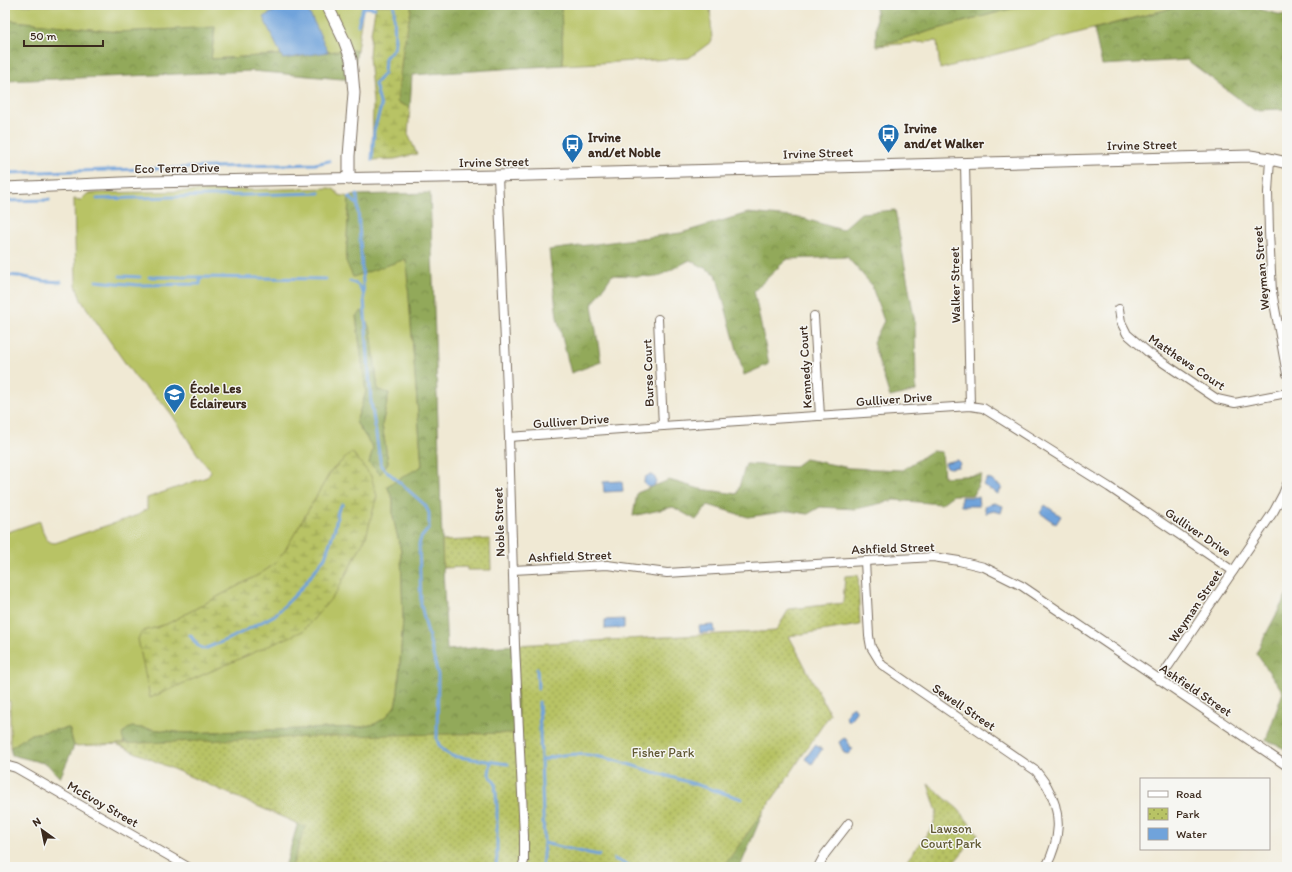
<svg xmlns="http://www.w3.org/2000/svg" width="1292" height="872" viewBox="0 0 1292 872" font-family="Itim,sans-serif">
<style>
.grass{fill:#b8c365;stroke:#7a7642;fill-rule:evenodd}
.forest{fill:url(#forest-crowns);stroke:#666a3c}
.wetland{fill:url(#wetland-marsh);stroke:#7a7642}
.park{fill:url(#park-dots);stroke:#7a7642}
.water{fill:#70a3db;stroke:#56667c}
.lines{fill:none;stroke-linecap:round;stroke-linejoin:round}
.stream{stroke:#70a3db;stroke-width:3}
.minor-casing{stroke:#7a6d5e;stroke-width:10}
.tertiary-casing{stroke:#7a6d5e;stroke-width:13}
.minor{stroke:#fff;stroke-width:8}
.tertiary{stroke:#fff;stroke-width:11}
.labels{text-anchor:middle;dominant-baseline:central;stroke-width:3;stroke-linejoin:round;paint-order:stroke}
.poi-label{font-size:13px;font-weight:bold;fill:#3b2a1e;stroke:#f6f6f2;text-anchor:start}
.street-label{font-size:13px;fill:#3b2a1e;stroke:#f6f6f2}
.park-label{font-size:13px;fill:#605833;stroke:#f6f6f2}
</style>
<defs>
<pattern id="forest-crowns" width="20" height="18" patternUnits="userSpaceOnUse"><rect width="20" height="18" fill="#92a95a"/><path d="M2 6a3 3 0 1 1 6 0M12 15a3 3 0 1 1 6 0" fill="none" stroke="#788a4a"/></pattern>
<pattern id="wetland-marsh" width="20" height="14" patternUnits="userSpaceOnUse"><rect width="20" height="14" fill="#b8c365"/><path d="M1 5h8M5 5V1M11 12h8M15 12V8" fill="none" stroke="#979f53"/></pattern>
<pattern id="park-dots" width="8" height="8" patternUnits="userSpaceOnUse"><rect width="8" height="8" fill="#b8c365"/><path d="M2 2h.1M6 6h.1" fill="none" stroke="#979f53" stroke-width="1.8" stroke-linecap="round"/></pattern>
</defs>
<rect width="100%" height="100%" fill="#f6f6f2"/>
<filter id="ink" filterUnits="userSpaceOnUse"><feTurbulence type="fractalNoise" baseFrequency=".025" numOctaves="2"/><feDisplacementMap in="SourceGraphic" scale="8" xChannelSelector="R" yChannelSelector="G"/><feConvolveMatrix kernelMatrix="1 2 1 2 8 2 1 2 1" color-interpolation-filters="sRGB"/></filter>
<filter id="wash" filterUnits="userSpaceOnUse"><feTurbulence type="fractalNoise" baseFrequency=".012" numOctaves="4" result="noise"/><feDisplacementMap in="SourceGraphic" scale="16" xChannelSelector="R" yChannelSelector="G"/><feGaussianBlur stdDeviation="0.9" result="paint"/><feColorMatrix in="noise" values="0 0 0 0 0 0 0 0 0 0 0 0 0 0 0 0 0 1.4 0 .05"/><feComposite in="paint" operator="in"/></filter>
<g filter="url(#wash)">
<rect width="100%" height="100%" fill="#f0e9d4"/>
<g class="grass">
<path d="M 5,5 L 362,5 L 363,7 L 357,50 L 211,59 L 215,28 L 118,32 L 5,20 Z"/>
<path d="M 561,5 L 710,5 L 712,41 L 689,58 L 563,65 Z"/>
<path d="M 1024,5 L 1184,5 L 940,69 L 937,41 L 876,46 Z"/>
<path d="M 330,188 L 335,190 L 339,195 L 349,197 L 346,261 L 406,258 L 422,466 L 388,488 L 393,499 L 393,517 L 401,551 L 403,619 L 398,693 L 395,706 L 387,717 L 375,724 L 361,727 L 185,733 L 141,728 L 123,741 L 124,744 L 74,746 L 69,728 L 31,734 L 10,748 L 10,701 L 5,701 L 5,581 L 7,581 L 5,577 L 5,533 L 40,521 C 42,529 44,543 55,543 L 138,515 L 147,509 L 147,498 L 207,477 L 211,471 C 193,452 182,427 166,407 C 157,396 144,388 135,377 L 81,300 L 76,285 L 76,279 L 74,199 L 81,200 L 87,194 L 98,193 ZM 356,316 L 371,331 L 378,390 L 389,393 L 382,425 L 388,462 L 373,448 L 356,422 L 366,392 Z"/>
</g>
<g class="forest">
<path d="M 411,5 L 561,5 L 563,65 L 412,75 L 410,108 L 397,102 L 403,48 L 411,10 Z"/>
<path d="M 876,5 L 1024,5 L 876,46 Z"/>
<path d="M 1184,5 L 1243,5 L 1282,15 L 1287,13 L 1287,109 L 1254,110 L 1187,60 L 1102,65 L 1094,29 Z"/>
<path d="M 5,20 L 118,32 L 215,27 L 211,59 L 357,50 L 353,80 L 252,71 L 5,81 Z"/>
<path d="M 430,193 L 443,568 L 447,650 L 515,645 L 520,733 L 304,867 L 285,867 L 319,751 L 128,747 C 120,738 120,732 132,727 L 185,733 L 361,727 L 375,724 L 386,717 L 395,706 L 398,693 L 403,619 L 401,551 L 393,517 L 393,499 L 387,486 L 422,466 L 406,259 L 353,277 L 346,261 L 349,197 L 357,195 Z"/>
<path d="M 895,210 L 915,323 L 916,391 L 890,397 L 873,343 L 884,321 L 871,284 L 847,257 L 787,259 L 754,291 L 769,364 L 744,375 L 716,274 L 690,260 L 657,277 L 612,275 L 592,305 L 601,362 L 571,373 L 557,317 L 549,250 L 681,233 L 748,213 L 802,218 L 842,230 L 861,213 Z"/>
<path d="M 362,311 L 371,331 L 378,390 L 389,393 L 382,425 L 388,463 L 380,474 L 369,463 L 373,448 L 356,422 L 366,392 L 356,316 Z"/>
<path d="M 932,451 L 942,452 L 944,477 L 982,475 L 974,495 L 953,495 L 941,504 L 895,500 L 856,509 L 820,507 L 808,514 L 789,511 L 748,517 L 708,505 L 696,520 L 673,507 L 633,516 L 637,493 L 669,480 L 700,489 L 737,494 L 746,464 L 794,467 L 805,459 L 850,468 L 902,470 Z"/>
<path d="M 1287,594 L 1287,746 L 1285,749 L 1266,740 L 1283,692 L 1256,653 Z"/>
<path d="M 69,728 L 74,746 L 60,778 L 47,764 L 12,755 L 10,748 L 31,734 Z"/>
<path d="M 786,780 L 764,810 L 740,867 L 700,867 Z"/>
</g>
<g class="wetland">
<path d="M 376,5 L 411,5 L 411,10 L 403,48 L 397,102 L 410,108 L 408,134 L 417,154 L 395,159 L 372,160 L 373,102 L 369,56 L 371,33 Z"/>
<path d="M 352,452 L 371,476 L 377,496 L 366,537 L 336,593 L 303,631 L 150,698 L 138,639 L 140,635 L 144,631 L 167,624 L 258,575 L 272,566 L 284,552 L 331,471 Z"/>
</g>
<g class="park">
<path d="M 1287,42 L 1287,79 L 1282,43 Z"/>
<path d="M 490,539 L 491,570 L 467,570 L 467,567 L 443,568 L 442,541 Z"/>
<path d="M 858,575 L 860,625 L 789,636 L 830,714 L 786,780 L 723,867 L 292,867 L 305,827 L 116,744 L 335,736 L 519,733 L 515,645 L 776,631 L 789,609 L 843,603 L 845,576 Z"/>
<path d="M 928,784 L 958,809 L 978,834 L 950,867 L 902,867 L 933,826 L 937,812 Z"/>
</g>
<g class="water">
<path d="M 286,5 L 305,5 L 316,26 L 328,52 L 283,59 L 263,17 Z"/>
<path d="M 957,460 L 960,463 L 958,467 L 949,468 L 946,466 L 945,463 L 947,462 Z"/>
<circle cx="650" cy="481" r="6"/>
<path d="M 988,478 L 1002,487 L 998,494 L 983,485 Z"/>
<path d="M 622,481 L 623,491 L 604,492 L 603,482 Z"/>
<path d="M 961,497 L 978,497 L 979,506 L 961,506 Z"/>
<path d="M 994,503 L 1003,506 L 1001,513 L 994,511 L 986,513 L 984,506 Z"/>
<path d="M 1045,505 L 1061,516 L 1056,524 L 1040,513 Z"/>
<path d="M 624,619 L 624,628 L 605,629 L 605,620 Z"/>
<path d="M 714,625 L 715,632 L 700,633 L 699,626 Z"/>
<path d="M 851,707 L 854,707 L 856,709 L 856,712 L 849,721 L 847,720 L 846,716 Z"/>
<path d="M 844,738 L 846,739 L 850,748 L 853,749 L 848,754 L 844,753 L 839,742 Z"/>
<path d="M 815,745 L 822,749 L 812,764 L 805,759 Z"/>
</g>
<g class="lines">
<g class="stream">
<path d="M 358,25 L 363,7 L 375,8"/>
<path d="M 372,160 L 374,130 L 381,107 L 375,84 L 384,73 L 385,58 L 395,47 L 394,5"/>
<path d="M 5,173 L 315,164 L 329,161"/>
<path d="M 357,195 L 371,402 L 381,466 L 425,505 L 429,513 L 429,528 L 421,538 L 419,544 L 421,605 L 438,675 L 437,739 C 439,748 444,752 452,756 L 508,764"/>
<path d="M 349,197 L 358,205"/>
<path d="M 97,199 L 320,193"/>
<path d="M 5,201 L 49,200"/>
<path d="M 5,275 L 19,276 L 44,281 L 61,282"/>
<path d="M 120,276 L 140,277"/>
<path d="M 149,277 L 200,277"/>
<path d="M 96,281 L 138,285 L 200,284 L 200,277 L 326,279"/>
<path d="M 350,281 L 358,285 L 363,293"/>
<path d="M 190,635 L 198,646 L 204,649 L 231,638 L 275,615 L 300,590 L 325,557 L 335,528 L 338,511 L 340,507 L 343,504"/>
<path d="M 537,669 L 538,689"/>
<path d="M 539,702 L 544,843 L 542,867"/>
<path d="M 491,761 L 489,774 L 495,783 L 497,805 L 497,857 L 496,867"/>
<path d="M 541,761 C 578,744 622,763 657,773 C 686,781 714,790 742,799"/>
<path d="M 544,843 L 578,851 L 599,855"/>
<path d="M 614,859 L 632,867"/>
</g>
</g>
</g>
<g filter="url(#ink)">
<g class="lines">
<defs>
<g id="minor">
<path d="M 1270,159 L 1268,192 L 1269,232 L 1272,292 L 1287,374"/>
<path d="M 965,163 L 970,406"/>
<path d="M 498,176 L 509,437 L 515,645 L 524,836 L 524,861 L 522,867"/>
<path d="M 1119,309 L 1121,322 L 1127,334 L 1149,353 L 1217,399 L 1235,403 L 1287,393"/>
<path d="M 814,316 L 820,416"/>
<path d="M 658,319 L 663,426"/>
<path d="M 509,437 L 663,426 L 970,406 L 983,408 L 1109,487 L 1233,571"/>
<path d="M 865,561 L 869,636 L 871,647 L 882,665 L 1036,771 C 1040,776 1044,781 1047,786 C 1063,814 1060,840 1046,867"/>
<path d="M 513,570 L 607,565 L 667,573 L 933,557 L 959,561 L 984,567 L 1022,586 L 1287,766"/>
<path d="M 1159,680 L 1274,511 L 1283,494 L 1287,484"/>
<path d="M 5,765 L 16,768 L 188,867"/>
<path d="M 818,867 L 825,854 L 849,823"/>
</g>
<g id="tertiary">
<path d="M 327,5 L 344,40 L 351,59 L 354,93 L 349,156 L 349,179"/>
<path d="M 5,188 L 145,182 L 498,176 L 1250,156 L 1270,159 L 1287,163"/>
</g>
</defs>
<use href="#minor" class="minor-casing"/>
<use href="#tertiary" class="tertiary-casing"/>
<use href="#minor" class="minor"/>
<use href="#tertiary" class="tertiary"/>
</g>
</g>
<defs>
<symbol id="bus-pin" viewBox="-11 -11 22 30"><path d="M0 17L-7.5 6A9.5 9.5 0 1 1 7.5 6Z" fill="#1f6fb2" stroke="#f6f6f2"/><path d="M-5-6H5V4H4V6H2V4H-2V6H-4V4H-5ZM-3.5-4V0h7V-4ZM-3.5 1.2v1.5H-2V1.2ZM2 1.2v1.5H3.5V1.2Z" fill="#fff"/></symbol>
<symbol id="school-pin" viewBox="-11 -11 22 30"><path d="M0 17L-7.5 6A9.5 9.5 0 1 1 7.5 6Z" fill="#1f6fb2" stroke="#f6f6f2"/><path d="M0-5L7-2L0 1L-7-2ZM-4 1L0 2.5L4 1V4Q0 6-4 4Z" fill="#fff"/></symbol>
</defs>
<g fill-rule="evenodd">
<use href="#bus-pin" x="876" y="122" width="25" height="34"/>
<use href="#bus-pin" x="560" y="132" width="25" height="34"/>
<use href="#school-pin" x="162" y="382" width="25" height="34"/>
</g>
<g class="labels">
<g class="poi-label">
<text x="904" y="128">Irvine<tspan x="904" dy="15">and/et Walker</tspan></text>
<text x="588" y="137">Irvine<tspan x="588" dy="15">and/et Noble</tspan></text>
<text x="190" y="388">École Les<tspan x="190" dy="15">Éclaireurs</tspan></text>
</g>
<g class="street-label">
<text transform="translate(1142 145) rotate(-1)">Irvine Street</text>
<text transform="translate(818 153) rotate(-2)">Irvine Street</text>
<text transform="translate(494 162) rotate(-1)">Irvine Street</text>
<text transform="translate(177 168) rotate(-1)">Eco Terra Drive</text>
<text transform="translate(1261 268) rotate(-95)">Weyman Street</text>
<text transform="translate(955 285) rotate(-91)">Walker Street</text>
<text transform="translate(1187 362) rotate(34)">Matthews Court</text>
<text transform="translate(805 367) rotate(-93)">Kennedy Court</text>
<text transform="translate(648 373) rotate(-92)">Burse Court</text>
<text transform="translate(894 399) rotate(-4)">Gulliver Drive</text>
<text transform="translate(571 421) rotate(-4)">Gulliver Drive</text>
<text transform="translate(499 522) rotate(-92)">Noble Street</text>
<text transform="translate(1198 532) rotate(34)">Gulliver Drive</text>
<text transform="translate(893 548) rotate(-2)">Ashfield Street</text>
<text transform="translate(570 556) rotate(-2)">Ashfield Street</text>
<text transform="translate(1195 606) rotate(-56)">Weyman Street</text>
<text transform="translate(1196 690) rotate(34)">Ashfield Street</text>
<text transform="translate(964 707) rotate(34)">Sewell Street</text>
<text transform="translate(103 804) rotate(30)">McEvoy Street</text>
</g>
<g class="park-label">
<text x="663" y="752">Fisher Park</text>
<text x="951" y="828">Lawson<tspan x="951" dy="15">Court Park</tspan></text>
</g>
</g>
<rect width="1292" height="872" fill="none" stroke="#f6f6f2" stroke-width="20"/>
<rect x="1140" y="778" width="130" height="72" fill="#f6f6f2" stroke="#aba49d"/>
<rect x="1148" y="791" width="20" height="6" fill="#ffffff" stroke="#aba49d"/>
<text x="1176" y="798" font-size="12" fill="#3b2a1e">Road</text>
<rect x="1148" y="808" width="20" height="12" fill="url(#park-dots)" stroke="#aba49d"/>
<text x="1176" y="818" font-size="12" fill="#3b2a1e">Park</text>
<rect x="1148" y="828" width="20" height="12" fill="#70a3db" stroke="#aba49d"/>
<text x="1176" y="838" font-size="12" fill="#3b2a1e">Water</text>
<g transform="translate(42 830) rotate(327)" stroke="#f6f6f2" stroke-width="3" paint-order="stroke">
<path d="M0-3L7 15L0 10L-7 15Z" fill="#3b2a1e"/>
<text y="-6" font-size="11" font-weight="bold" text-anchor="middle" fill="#3b2a1e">N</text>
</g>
<path d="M24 40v6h79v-6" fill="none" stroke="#3b2a1e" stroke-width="2"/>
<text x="30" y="40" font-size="12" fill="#3b2a1e" stroke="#f6f6f2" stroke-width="3" paint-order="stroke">50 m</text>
</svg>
